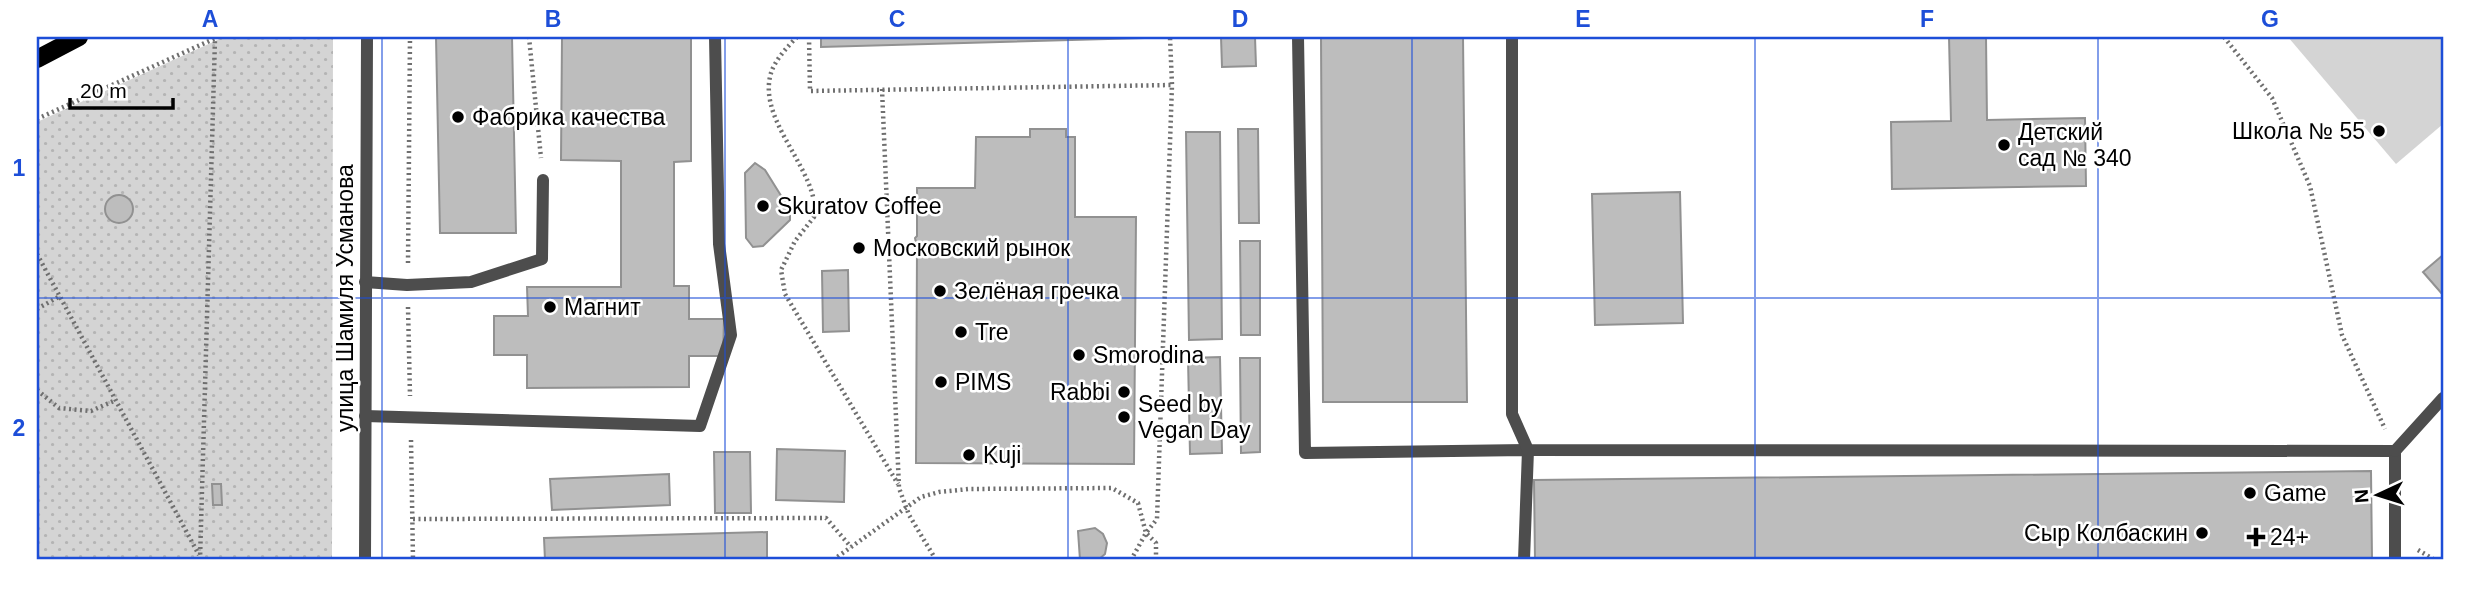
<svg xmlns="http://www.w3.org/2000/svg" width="2480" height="597" viewBox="0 0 2480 597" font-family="Helvetica,sans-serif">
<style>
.park{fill:url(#park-dots)}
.garden{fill:#d4d4d4}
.building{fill:#bdbdbd;stroke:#919191;stroke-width:2}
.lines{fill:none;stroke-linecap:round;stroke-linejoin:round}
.path{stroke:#6f6f6f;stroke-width:4.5;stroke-dasharray:2 3.5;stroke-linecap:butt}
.minor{stroke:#4d4d4d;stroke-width:12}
.major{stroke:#000;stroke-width:18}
.grid{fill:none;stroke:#1d4ed8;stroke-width:2;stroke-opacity:0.55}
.poi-dot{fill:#000;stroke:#fff;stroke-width:2.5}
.labels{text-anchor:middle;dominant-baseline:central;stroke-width:5;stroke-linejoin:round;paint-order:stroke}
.poi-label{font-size:23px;fill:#000;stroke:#fff;text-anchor:start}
.street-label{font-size:23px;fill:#000;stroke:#fff}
.neatline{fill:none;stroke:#1d4ed8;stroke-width:2.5}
.grid-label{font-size:23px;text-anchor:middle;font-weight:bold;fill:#1d4ed8}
</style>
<defs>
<pattern id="park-dots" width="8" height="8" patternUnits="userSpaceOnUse" patternTransform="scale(1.75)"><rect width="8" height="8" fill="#d4d4d4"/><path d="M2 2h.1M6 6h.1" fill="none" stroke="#b4b4b4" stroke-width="1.8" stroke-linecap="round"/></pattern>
</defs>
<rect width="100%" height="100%" fill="#fff"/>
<path class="park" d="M 224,37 L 333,37 L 332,560 L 37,560 L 37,122 Z"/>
<path class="garden" d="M 2288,37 L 2439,37 L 2443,42 L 2443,124 L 2396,164 Z"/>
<g class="building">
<path d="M 436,37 L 512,37 L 516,233 L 440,233 Z"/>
<path d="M 562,37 L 691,37 L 691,161 L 674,162 L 674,286 L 689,286 L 689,319 L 724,319 L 723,356 L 689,356 L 689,387 L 527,388 L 527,355 L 494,355 L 494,316 L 528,316 L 527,287 L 621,287 L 621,161 L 561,160 Z"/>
<path d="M 821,37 L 1144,37 L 1144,38 L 821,47 Z"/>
<path d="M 1221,37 L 1255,37 L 1256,66 L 1222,67 Z"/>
<path d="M 1321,37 L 1463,37 L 1467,402 L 1323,402 Z"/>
<path d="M 1949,37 L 1986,37 L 1987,120 L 2085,118 L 2086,186 L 1892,189 L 1891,122 L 1951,121 Z"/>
<path d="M 1030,129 L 1066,129 L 1066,137 L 1075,137 L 1075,217 L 1136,217 L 1134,464 L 916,463 L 917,248 L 915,238 L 917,236 L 917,188 L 975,188 L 976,137 L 1030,137 Z"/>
<path d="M 1238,129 L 1258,129 L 1259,223 L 1239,223 Z"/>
<path d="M 1186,132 L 1220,132 L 1222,339 L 1189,340 Z"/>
<path d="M 755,163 L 765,170 L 790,210 L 790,220 L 763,246 L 753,247 L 746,238 L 745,173 Z"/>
<path d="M 1680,192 L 1683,323 L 1595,325 L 1592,194 Z"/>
<circle cx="119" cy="209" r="14"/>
<path d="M 1240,241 L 1260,241 L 1260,335 L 1241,335 Z"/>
<path d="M 2443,255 L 2443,295 L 2423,272 Z"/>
<path d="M 848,270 L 849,331 L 823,332 L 822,271 Z"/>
<path d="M 1220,357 L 1222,453 L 1190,454 L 1188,358 Z"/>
<path d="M 1240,358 L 1260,358 L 1260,452 L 1241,453 Z"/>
<path d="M 777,449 L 845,451 L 844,502 L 776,500 Z"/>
<path d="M 714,452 L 750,452 L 751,513 L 715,513 Z"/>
<path d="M 2371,471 L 2372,560 L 1535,560 L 1534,480 Z"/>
<path d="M 669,474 L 670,505 L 552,510 L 550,479 Z"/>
<path d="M 212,484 L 221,484 L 222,505 L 213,505 Z"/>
<path d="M 1095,528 L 1103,534 L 1107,543 L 1105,554 L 1098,560 L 1080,560 L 1078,531 Z"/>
<path d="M 767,532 L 767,560 L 545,560 L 544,538 Z"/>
</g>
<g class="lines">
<g class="path">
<path d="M 529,37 L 541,158"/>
<path d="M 797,37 C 788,46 775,60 771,73 C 758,116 806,159 814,201 C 814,206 814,212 814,217 L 795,241 L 781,270 L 785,294 L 898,484"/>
<path d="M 809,37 L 810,91 L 1172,85"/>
<path d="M 2224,37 L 2272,98 L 2310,186 L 2342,335 L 2385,429"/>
<path d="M 882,89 L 899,488 L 909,515 L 936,560"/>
<path d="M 37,119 L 218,37"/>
<path d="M 37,254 L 199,555"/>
<path d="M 408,263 L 410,37"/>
<path d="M 408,307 L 410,396"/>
<path d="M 37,309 L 60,296"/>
<path d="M 37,390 L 59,408 L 91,411 L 116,400"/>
<path d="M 411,440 L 413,560"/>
<path d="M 413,519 L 826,518 L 851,547"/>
<path d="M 2418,550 L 2435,560"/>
<path d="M 200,560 L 215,39"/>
<path d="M 833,560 L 921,497 L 939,492 L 969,489 L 1112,488 L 1138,503 L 1146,533 L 1131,560"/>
<path d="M 1156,560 L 1156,543 L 1146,533 L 1157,519 L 1172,85 L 1170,37"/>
</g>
<g class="minor">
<path d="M 1298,37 L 1305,453 L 1528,450 L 1524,560"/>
<path d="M 1512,37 L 1512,414 L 1528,450 L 2395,451 L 2395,560"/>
<path d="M 365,282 L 407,285 L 471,282 L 542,259 L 543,180"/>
<path d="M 365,416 L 700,426 L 731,335 L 719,244 L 715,37"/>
<path d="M 2395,451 L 2443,398"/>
<path d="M 365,560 L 367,37"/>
</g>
<path class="major" d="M 37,59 L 79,37"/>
</g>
<path class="grid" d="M 382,37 L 382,560M 725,37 L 725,560M 1068,37 L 1068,560M 1412,37 L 1412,560M 1755,37 L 1755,560M 2098,37 L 2098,560M 37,298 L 2443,298"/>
<g class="poi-dot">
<circle cx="458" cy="117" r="7"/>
<circle cx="2379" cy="131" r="7"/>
<circle cx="2004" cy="145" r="7"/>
<circle cx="763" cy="206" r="7"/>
<circle cx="859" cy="248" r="7"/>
<circle cx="940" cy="291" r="7"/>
<circle cx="550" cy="307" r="7"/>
<circle cx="961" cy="332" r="7"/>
<circle cx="1079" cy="355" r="7"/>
<circle cx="941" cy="382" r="7"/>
<circle cx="1124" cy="392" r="7"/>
<circle cx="1124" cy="417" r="7"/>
<circle cx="969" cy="455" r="7"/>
<circle cx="2250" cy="493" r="7"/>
<circle cx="2202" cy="533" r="7"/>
<path d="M2252.5 526.5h7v7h7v7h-7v7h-7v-7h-7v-7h7z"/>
</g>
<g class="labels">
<g class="poi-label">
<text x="472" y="117">Фабрика качества</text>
<text x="2365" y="131" text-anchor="end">Школа № 55</text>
<text x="2018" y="132">Детский<tspan x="2018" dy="26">сад № 340</tspan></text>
<text x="777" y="206">Skuratov Coffee</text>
<text x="873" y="248">Московский рынок</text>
<text x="954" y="291">Зелёная гречка</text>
<text x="564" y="307">Магнит</text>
<text x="975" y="332">Tre</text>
<text x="1093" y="355">Smorodina</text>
<text x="955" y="382">PIMS</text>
<text x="1110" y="392" text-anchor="end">Rabbi</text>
<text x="1138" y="404">Seed by<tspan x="1138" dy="26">Vegan Day</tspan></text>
<text x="983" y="455">Kuji</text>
<text x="2264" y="493">Game</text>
<text x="2188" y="533" text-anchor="end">Сыр Колбаскин</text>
<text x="2270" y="537">24+</text>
</g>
<g class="street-label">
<text transform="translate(345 298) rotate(-90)">улица Шамиля Усманова</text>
</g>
</g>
<rect width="2480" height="597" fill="none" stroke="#ffffff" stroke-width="77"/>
<g transform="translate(2378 495) rotate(266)" stroke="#ffffff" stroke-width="5" paint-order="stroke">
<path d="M0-5L12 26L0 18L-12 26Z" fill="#000000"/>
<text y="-10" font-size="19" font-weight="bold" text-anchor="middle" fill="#000000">N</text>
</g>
<path d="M70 98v10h103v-10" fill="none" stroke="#000000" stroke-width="3.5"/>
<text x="80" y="98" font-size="21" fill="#000000" stroke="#ffffff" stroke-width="5" paint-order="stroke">20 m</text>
<rect x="38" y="38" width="2404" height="520" class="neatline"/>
<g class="grid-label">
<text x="210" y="27">A</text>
<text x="553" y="27">B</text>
<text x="897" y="27">C</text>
<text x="1240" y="27">D</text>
<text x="1583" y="27">E</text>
<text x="1927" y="27">F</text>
<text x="2270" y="27">G</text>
<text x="19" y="176">1</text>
<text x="19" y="436">2</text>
</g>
</svg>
